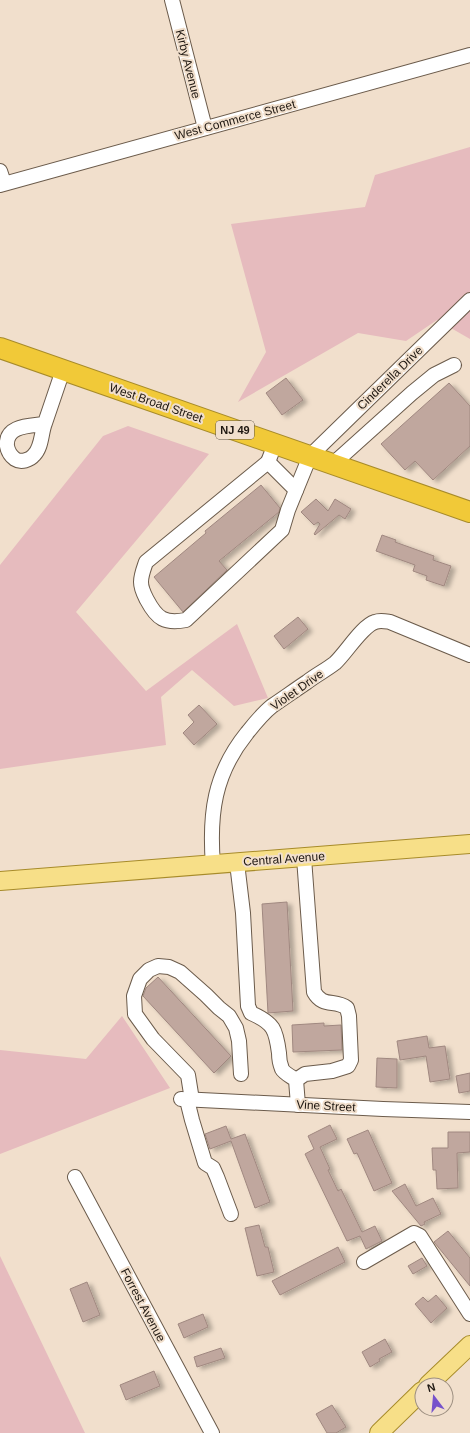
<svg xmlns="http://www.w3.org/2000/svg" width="470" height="1433" viewBox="0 0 470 1433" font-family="Helvetica,sans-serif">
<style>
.green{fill:#e6bbbe}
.building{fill:#c0a79e;stroke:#a08880;filter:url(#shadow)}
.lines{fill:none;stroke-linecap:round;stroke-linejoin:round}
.minor-casing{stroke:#6b5b4b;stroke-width:16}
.major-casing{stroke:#a78b2a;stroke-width:20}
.highway-casing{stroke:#a78b2a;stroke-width:22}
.minor{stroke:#fff;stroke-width:14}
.major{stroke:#f7df88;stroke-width:18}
.highway{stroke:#f1c938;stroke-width:20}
.labels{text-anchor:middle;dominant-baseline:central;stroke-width:4;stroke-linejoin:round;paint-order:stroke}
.shield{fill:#f1dfcc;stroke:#5d5349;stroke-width:1}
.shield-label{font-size:11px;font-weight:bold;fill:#1e1711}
.street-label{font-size:12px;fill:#1e1711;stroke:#f1dfcc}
</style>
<defs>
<filter id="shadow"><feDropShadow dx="4.5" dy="2.5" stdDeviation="2" flood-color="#0004"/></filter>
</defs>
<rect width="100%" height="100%" fill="#f1dfcc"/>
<g class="green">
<path d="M 470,147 L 470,339 L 437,320 L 406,341 L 358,333 L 238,402 L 266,352 L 231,224 L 365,207 L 375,175 Z"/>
<path d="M 128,426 L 209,454 L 76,612 L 146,691 L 237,624 L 268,698 L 234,706 L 192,670 L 161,697 L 166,745 L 0,769 L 0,565 L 103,436 Z"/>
<path d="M 122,1016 L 170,1088 L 0,1154 L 0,1050 L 86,1059 Z"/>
<path d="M 0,1256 L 85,1433 L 0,1433 Z"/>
</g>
<g class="building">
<path d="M 286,378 L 303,400 L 282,415 L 266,393 Z"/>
<path d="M 449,383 L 470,406 L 470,446 L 433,480 L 415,461 L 405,470 L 381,444 Z"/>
<path d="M 261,485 L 280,508 L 279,512 L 219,561 L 227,570 L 183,612 L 154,577 L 206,533 L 205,531 Z"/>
<path d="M 316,499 L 328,511 L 335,499 L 351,509 L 345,519 L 339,515 L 315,535 L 314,534 L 320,524 L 318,522 L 314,525 L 301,512 Z"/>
<path d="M 382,535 L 396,540 L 395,542 L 434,556 L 433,560 L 451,566 L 444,586 L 426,580 L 427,576 L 413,571 L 415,565 L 376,551 Z"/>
<path d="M 298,617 L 308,629 L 284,649 L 274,636 Z"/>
<path d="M 199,705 L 217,724 L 194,745 L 183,733 L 194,722 L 188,715 Z"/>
<path d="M 287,902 L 293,1011 L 268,1013 L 262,904 Z"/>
<path d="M 158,977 L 231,1056 L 214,1073 L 143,996 L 146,988 Z"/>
<path d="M 324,1023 L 324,1026 L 341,1025 L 342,1050 L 293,1052 L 292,1025 Z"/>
<path d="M 427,1036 L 429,1048 L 445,1046 L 450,1079 L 430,1082 L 426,1056 L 400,1060 L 397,1041 Z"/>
<path d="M 377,1058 L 397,1059 L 397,1088 L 376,1087 Z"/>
<path d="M 470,1073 L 470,1091 L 459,1093 L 456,1076 Z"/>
<path d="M 330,1125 L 337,1139 L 320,1147 L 330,1169 L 328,1170 L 338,1191 L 341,1189 L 362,1232 L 375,1226 L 382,1241 L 366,1249 L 360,1236 L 347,1241 L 305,1154 L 314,1149 L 308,1136 Z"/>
<path d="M 226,1126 L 231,1139 L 245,1134 L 270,1202 L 255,1208 L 231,1141 L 210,1149 L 205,1134 Z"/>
<path d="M 368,1130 L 392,1183 L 374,1191 L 357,1153 L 354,1154 L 347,1139 Z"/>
<path d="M 448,1132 L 470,1132 L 470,1152 L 457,1153 L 458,1188 L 437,1189 L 436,1170 L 433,1170 L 432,1148 L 448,1148 Z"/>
<path d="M 405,1184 L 416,1206 L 433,1198 L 441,1214 L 424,1222 L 425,1224 L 421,1226 L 392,1191 Z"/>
<path d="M 259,1225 L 265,1247 L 268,1247 L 274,1272 L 257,1276 L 245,1228 Z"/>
<path d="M 448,1231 L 470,1258 L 470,1286 L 434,1242 Z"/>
<path d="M 338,1247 L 345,1262 L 280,1295 L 272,1281 Z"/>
<path d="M 422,1258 L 427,1266 L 413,1274 L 408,1266 Z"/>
<path d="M 87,1282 L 100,1315 L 83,1322 L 70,1289 Z"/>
<path d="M 436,1295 L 447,1308 L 431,1323 L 415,1304 L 423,1297 L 428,1302 Z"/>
<path d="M 203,1314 L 208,1327 L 184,1338 L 178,1324 Z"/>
<path d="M 385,1339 L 392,1352 L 379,1359 L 380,1361 L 370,1367 L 362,1352 Z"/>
<path d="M 221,1348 L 225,1358 L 197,1367 L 194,1357 Z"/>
<path d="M 154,1371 L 160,1386 L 126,1400 L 120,1385 Z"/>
<path d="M 332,1405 L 346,1427 L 336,1433 L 327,1433 L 316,1414 Z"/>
</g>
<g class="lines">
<defs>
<g id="minor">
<path d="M 172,0 L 205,128"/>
<path d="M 0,171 L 4,183"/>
<path d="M 0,185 L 470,55"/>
<path d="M 44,424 C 30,426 5,425 7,446 C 8,452 11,456 15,459 C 21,463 30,460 34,455 C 42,447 41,433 45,423 C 51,405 57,388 63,370"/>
<path d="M 275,444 L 268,462 L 146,562 C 144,568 141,575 141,582 C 141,589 144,594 147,600 C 157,619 165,624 186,620 L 282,530 L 288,510 L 310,456 L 470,300"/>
<path d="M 268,462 L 296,490"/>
<path d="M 333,464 L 412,393 L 434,375 L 454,365"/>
<path d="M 237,863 L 243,913 L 248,1006 L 251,1013 C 274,1023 276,1030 279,1053 C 279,1058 280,1064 282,1069 C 284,1073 292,1077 296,1080 L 298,1105"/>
<path d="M 213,865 C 209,814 214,774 247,733 C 255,723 262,714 272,706 C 284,698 295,690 307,682 C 316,675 326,670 335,663 C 346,653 362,626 375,622 C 380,620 384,621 390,622 L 470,655"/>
<path d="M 296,1080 L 305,1074 L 332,1071 L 348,1066 L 351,1060 L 349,1016 L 347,1008 C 335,999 323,1008 314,992 L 304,858"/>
<path d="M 181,1099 L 383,1109 L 470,1112"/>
<path d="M 187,1100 L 192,1120 L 205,1163 L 213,1168 L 217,1177 L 231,1214"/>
<path d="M 192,1100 L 188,1075 L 153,1039 L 135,1014 L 134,996 L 140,979 L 149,970 L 158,966 L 169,967 L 180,972 L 206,995 L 219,1008 L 229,1016 L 236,1028 L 239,1041 L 241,1074"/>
<path d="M 75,1177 L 212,1433"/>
<path d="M 364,1262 L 414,1233 L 420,1236 L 470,1314"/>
</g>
<g id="major">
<path d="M 0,881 L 470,844"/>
<path d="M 428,1385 L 470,1345"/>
<path d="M 379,1433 L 422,1391"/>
</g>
<path id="highway" d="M 0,348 L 470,512"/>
</defs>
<use href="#minor" class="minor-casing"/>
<use href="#major" class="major-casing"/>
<use href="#highway" class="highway-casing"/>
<use href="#minor" class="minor"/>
<use href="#major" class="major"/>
<use href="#highway" class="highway"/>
</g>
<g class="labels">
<rect class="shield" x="216" y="421" width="38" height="18" rx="3"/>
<g class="shield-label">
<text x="235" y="430">NJ 49</text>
</g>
<g class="street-label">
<text transform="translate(188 64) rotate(76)">Kirby Avenue</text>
<text transform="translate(235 120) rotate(-15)">West Commerce Street</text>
<text transform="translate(390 378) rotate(-44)">Cinderella Drive</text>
<text transform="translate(156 403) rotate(19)">West Broad Street</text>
<text transform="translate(297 690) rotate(-35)">Violet Drive</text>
<text transform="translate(284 859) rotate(-4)">Central Avenue</text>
<text transform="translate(326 1106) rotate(3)">Vine Street</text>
<text transform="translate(143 1305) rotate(62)">Forrest Avenue</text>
</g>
</g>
<g transform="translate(434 1397) rotate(344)"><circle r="19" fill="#f1dfcc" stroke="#9d8f81"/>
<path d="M0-3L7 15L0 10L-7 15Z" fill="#7652cb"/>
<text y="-6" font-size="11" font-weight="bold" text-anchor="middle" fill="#1e1711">N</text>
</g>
</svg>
